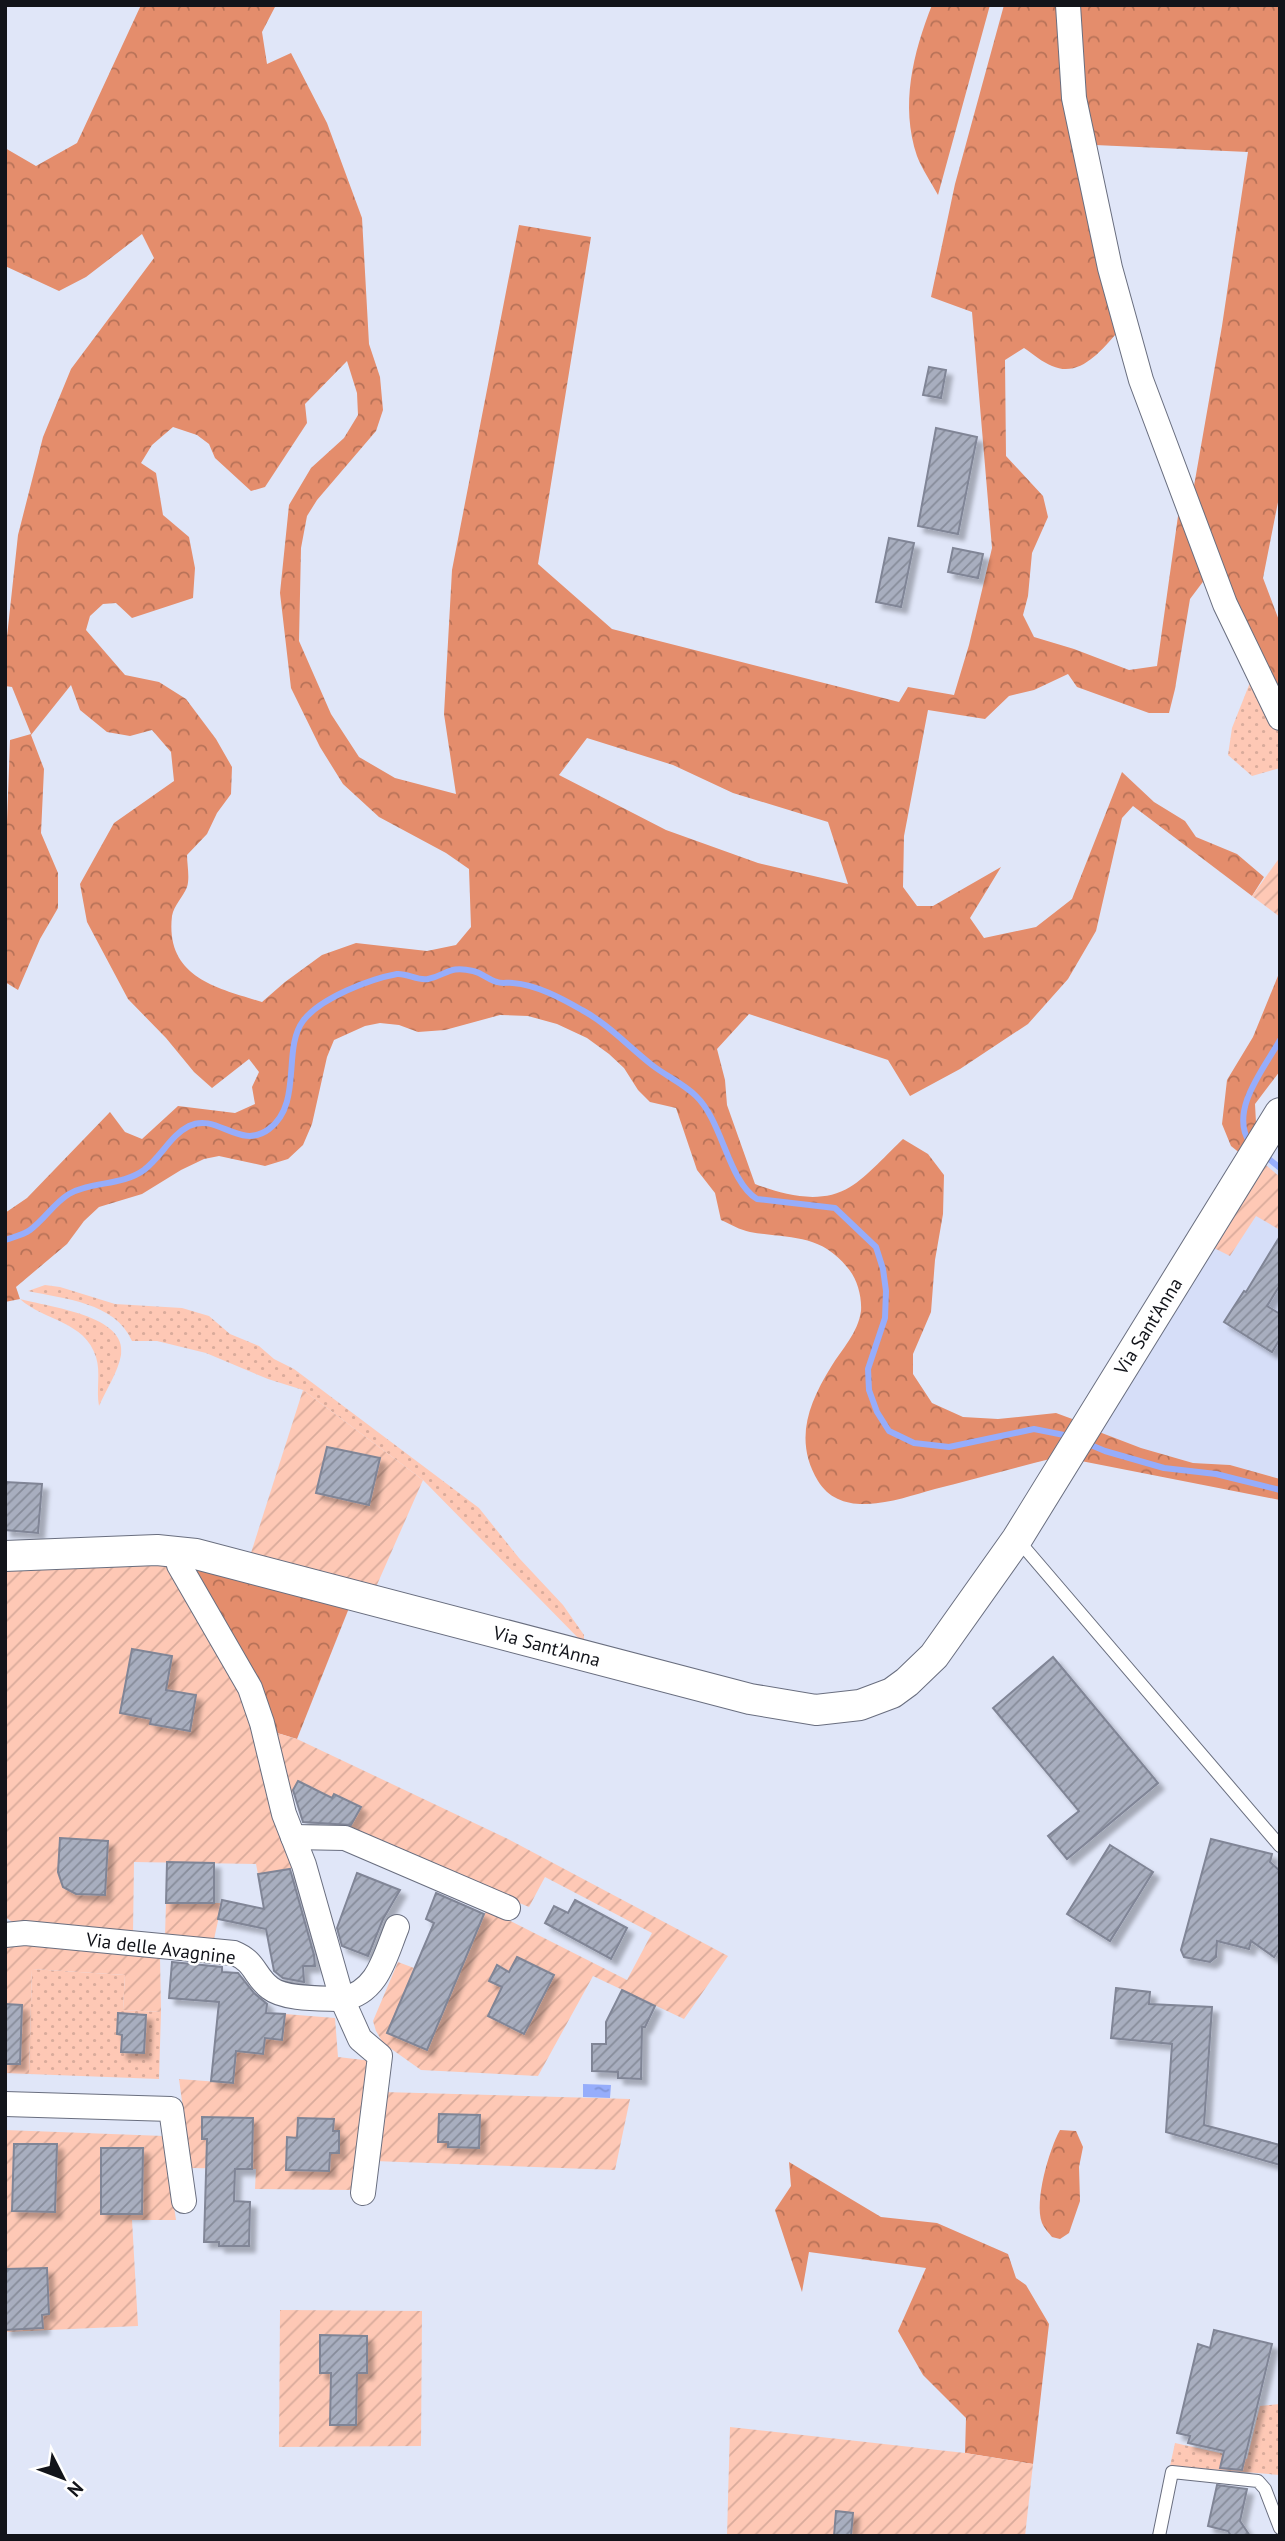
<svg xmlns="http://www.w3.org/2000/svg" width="1285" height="2541" viewBox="0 0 1285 2541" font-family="'PT Sans',sans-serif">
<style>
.built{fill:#d6def8}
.grass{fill:url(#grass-dots)}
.forest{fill:url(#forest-crowns);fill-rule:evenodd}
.garden{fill:url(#garden-furrows)}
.water{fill:url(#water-ripples)}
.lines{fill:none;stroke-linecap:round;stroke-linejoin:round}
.stream{stroke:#96adfb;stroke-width:6}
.building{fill:url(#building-hatch);stroke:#808596;stroke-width:2;filter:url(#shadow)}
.service-casing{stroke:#696e7f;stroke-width:14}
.minor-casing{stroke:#696e7f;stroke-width:26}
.tertiary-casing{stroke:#696e7f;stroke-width:32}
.service{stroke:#fff;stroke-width:12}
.minor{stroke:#fff;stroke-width:24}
.tertiary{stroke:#fff;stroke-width:30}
.labels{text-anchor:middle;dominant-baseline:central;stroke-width:5;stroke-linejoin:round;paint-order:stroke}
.street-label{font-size:19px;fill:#12141a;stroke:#fff}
</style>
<defs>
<pattern id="grass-dots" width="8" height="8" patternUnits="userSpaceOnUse" patternTransform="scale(1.75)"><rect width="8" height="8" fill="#fec8b5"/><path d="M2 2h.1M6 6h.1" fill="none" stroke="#d9ab9b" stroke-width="1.8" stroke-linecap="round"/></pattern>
<pattern id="forest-crowns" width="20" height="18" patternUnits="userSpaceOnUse" patternTransform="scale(1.75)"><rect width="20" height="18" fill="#e48d6c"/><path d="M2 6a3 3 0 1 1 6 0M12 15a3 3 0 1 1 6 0" fill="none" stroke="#b77258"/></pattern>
<pattern id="garden-furrows" width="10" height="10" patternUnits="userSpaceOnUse" patternTransform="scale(1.75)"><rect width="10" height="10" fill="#fec8b5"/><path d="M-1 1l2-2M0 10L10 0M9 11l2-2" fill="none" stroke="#d9ab9b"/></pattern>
<pattern id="water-ripples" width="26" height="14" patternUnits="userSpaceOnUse" patternTransform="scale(1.75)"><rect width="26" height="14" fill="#96adfb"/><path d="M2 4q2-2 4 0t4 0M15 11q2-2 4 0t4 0" fill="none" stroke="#8094d7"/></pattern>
<pattern id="building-hatch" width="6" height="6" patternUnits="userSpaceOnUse" patternTransform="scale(1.75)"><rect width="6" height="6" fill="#a8aebf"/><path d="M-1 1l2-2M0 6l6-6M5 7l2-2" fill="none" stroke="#878c9a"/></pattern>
<filter id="shadow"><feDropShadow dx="6" dy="6" stdDeviation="2" flood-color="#0004"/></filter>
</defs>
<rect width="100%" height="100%" fill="#e0e6f8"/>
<path class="built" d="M 1280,1129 L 1280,1479 L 1230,1465 L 1193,1463 L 1141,1448 L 1094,1430 Z"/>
<g class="grass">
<path d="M 1251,680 L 1280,733 L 1280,768 L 1252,776 L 1228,755 L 1232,728 Z"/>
<path d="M 45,1285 L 60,1287 L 115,1304 L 182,1308 L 209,1316 L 230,1334 L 259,1346 L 274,1359 L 294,1369 L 479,1508 L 519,1558 L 563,1605 L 584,1635 L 584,1644 L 423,1480 L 303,1390 L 268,1379 L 206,1353 L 157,1341 L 132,1341 C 115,1302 64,1299 28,1291 Z"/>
<path d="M 20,1299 C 48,1307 128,1315 121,1355 C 118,1372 106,1390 99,1406 C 96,1389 101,1373 96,1357 C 85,1321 44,1321 20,1299 Z"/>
<path d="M 32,1969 L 125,1975 L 123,2010 L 161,2012 L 159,2079 L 29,2074 Z"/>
<path d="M 1280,2404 L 1280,2475 L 1170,2466 L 1175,2443 L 1247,2459 L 1260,2406 Z"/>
</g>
<g class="forest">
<path d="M 141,5 L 276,5 L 262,32 L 267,64 L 291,53 L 327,123 L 362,218 L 369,344 L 380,377 L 383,410 L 376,431 L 317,500 L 307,516 L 301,548 L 299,641 L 331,714 L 359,757 L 395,778 L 456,794 L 444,714 L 452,570 L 519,225 L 591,237 L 538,564 L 612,629 L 899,702 L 908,687 L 954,695 L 969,645 L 992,548 L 972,312 L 931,297 L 955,184 L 1004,5 L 1057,5 L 1116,334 C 1100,352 1079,378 1052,366 C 1042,362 1033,354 1024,348 L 1005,360 L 1006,456 L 1043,496 L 1048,517 L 1032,553 L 1028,596 L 1023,615 L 1034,637 L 1074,649 L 1129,670 L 1157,666 L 1179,509 L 1205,579 L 1190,599 L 1175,689 L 1169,713 L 1149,713 L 1077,687 L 1068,674 L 1034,690 L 1009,696 L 985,719 L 928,710 L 904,836 L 903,887 L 917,906 L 933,906 L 1001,867 L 970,918 L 984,938 L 1036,927 L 1072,899 L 1122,772 L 1154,802 L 1185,821 L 1196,837 L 1237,854 L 1264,877 L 1252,896 L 1133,806 L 1122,818 L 1096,931 L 1068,979 L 1028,1024 L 960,1069 L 910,1096 L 888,1060 L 749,1014 L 717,1049 L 725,1080 L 727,1105 L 755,1184 C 784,1195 821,1205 850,1187 C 867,1177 888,1153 903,1139 L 928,1154 L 944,1175 L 943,1214 L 935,1260 L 931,1312 L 913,1354 L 913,1374 L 932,1403 L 963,1417 L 998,1419 L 1056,1413 L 1075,1420 L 1054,1458 C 1014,1468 975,1479 935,1489 C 914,1495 890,1503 868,1504 C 847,1505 829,1499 818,1481 C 794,1441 808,1404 831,1367 C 842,1349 858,1333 861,1311 C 862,1296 857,1278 847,1267 C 819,1233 789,1239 750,1232 C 740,1230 730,1224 721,1220 L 715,1193 L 697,1170 L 676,1108 L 650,1102 L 638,1090 L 624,1068 L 609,1054 L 587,1038 L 557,1024 L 528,1016 L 500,1015 L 445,1030 L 418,1032 L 399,1025 L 380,1023 L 365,1026 L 334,1040 L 327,1057 L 312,1124 L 303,1145 L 288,1159 L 265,1166 L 219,1156 L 204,1159 L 181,1170 L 142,1194 L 99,1207 L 84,1221 L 67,1244 L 16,1287 L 20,1299 L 5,1302 L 5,1213 L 27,1198 L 110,1112 L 125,1132 L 142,1139 L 178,1106 L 235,1113 L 255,1104 L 252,1087 L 259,1072 L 249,1059 L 212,1088 L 194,1072 L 166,1038 L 128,999 L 87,922 L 80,884 L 114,823 L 174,781 L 171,752 L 152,730 L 130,736 L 107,732 L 80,710 L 71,685 L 31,735 L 44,769 L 41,833 L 58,873 L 58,908 L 40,939 L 18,990 L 5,982 L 5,878 L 10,740 L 31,734 L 12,687 L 5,686 L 5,655 L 18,535 L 43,437 L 71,369 L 154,258 L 142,234 L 86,277 L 59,291 L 5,266 L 5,148 L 36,166 L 77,143 ZM 347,361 L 357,393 L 358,415 L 344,438 L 311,468 L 289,505 L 280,593 L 291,688 L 320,747 L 343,784 L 379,817 L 446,853 L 469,869 L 471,927 L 456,945 L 427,951 L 356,943 L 322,955 L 285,982 L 262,1002 C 216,988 165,977 172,916 C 174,905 183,897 187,887 C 190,878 187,864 187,855 L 207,834 L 217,813 L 231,794 L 232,767 L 216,739 L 186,699 L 159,682 L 125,675 L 86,630 L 90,616 L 103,604 L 116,603 L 132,618 L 193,598 L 195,568 L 189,537 L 163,515 L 156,473 L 141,463 L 152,445 L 173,427 L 197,435 L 209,444 L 215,458 L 251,491 L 265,487 L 307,423 L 305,404 ZM 587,738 L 673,765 L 733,793 L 828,822 L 848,884 L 758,863 L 666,830 L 559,775 Z"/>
<path d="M 932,5 L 990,5 L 938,195 C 931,182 922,169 917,156 C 900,105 913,53 932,5 Z"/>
<path d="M 1078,5 L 1280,5 L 1280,492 L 1263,578 L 1280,623 L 1280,700 L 1221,570 L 1194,486 L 1222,326 L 1248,152 L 1095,145 L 1083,88 Z"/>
<path d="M 1280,971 L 1280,1071 L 1255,1104 L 1256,1123 L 1241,1154 L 1231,1146 L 1222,1124 L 1227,1080 L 1253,1037 Z"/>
<path d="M 1094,1430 L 1141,1448 L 1193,1463 L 1230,1465 L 1280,1479 L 1280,1500 L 1076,1460 Z"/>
<path d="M 191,1566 L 349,1608 L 297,1739 L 274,1732 Z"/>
<path d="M 1060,2130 L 1076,2131 L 1083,2147 L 1079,2167 L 1080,2201 L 1069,2233 L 1060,2239 L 1052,2237 C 1049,2233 1044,2228 1042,2223 C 1034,2201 1049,2150 1060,2130 Z"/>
<path d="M 789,2162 L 881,2217 L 937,2223 L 1008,2254 L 1016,2278 L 1026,2285 L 1049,2324 L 1033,2464 L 965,2453 L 966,2418 L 923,2375 L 898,2331 L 926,2268 L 809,2252 L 802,2292 L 775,2210 L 791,2186 Z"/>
</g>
<g class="garden">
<path d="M 1280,857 L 1280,917 L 1252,896 Z"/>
<path d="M 1260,1160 L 1280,1177 L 1280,1230 L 1256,1216 L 1230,1256 L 1208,1245 Z"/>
<path d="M 303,1390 L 423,1480 L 376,1587 L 251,1553 Z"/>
<path d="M 168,1564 L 247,1704 L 294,1868 L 258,1874 L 256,1864 L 134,1862 L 133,1933 L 14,1923 L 5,1917 L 5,1569 Z"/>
<path d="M 274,1732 L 297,1739 L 508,1839 L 728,1956 L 684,2019 L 593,1976 L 538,2076 L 421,2070 L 383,2043 L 376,2031 L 373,2021 L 398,1962 L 414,1968 L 387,2033 L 427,2050 L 487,1909 L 627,1980 L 652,1933 L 545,1877 L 529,1907 L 347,1832 L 360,1808 L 334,1794 L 332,1798 L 298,1781 L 289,1799 Z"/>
<path d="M 166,1903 L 222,1903 L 214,1939 L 165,1936 Z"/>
<path d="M 11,1944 L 160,1956 L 161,2012 L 123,2010 L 125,1975 L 32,1969 L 29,2074 L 5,2073 L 5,1946 Z"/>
<path d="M 285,2014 L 335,2018 L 338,2057 L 372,2061 L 356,2190 L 255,2189 L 256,2169 L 191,2168 L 179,2079 L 232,2083 L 236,2051 L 263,2054 L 265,2038 L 282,2039 Z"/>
<path d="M 383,2092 L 630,2099 L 615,2170 L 374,2161 Z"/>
<path d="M 5,2130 L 164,2136 L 176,2220 L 132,2220 L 138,2326 L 5,2332 Z"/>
<path d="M 280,2310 L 422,2311 L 421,2446 L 279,2447 Z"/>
<path d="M 730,2427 L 965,2453 L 1033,2464 L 1025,2536 L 727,2536 Z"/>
</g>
<path class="water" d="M 583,2084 L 611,2085 L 610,2098 L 583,2097 Z"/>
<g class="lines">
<g class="stream">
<path d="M 1250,1143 C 1228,1111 1265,1067 1280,1040"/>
<path d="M 1263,1154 L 1280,1168"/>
<path d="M 5,1240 C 13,1237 23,1235 30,1230 C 44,1220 54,1203 69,1194 C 92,1181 122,1186 144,1170 C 161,1157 171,1135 189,1126 C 217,1112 240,1151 269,1129 C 303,1104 282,1049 303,1021 C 320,998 370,979 397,974 C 407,973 418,981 428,979 C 447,975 449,965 473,971 C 482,973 489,980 497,982 C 502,984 508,982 513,983 C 537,985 561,998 582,1010 C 608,1024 629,1047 652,1065 C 666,1076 684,1084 696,1096 C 723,1122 728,1181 757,1199 L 835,1208 L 876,1247 L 883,1269 L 886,1291 L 885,1318 L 868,1369 L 869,1390 L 877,1412 L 889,1431 L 914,1443 L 949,1447 L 1034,1429 L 1069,1436"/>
<path d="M 1086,1443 L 1105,1451 L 1164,1468 L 1216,1474 L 1280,1490"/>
</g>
</g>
<g class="building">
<path d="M 929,367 L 946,370 L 941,398 L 923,395 Z"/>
<path d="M 936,428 L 977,437 L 958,534 L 918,526 Z"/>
<path d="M 889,538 L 914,543 L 901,607 L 876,602 Z"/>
<path d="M 953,548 L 983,554 L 978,578 L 948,572 Z"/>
<path d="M 1280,1236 L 1280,1285 L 1267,1306 L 1280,1314 L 1280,1339 L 1272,1352 L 1224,1322 L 1244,1291 L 1246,1292 Z"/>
<path d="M 327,1447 L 380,1458 L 369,1505 L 316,1493 Z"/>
<path d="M 5,1482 L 42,1484 L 38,1533 L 5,1530 Z"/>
<path d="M 132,1649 L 172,1656 L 166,1690 L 196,1695 L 190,1731 L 150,1724 L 151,1719 L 120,1713 Z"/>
<path d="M 1053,1657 L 1158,1783 L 1067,1859 L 1048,1836 L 1079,1811 L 993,1708 Z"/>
<path d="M 298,1781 L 332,1798 L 334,1794 L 361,1807 L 351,1825 L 303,1822 L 293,1790 Z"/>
<path d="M 60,1838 L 108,1841 L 105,1895 L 76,1894 L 63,1887 L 58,1872 Z"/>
<path d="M 1211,1839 L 1272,1854 L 1270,1862 L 1280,1871 L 1280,1948 L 1274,1957 L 1251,1941 L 1249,1949 L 1217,1941 L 1216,1957 L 1210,1962 L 1184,1957 L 1181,1950 Z"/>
<path d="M 1110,1845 L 1153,1872 L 1110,1941 L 1067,1914 Z"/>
<path d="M 167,1862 L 214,1863 L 214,1903 L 166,1903 Z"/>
<path d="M 290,1869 L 314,1955 L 315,1966 L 303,1966 L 304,1982 L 283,1978 L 274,1971 L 266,1929 L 218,1919 L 222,1900 L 264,1909 L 258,1874 Z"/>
<path d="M 357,1873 L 400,1890 L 383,1919 L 368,1956 L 342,1946 L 337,1928 Z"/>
<path d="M 436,1893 L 484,1914 L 427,2050 L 387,2033 L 434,1923 L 426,1919 Z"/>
<path d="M 575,1900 L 627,1928 L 611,1959 L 545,1923 L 554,1906 L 568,1913 Z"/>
<path d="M 517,1957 L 554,1975 L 524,2034 L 488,2016 L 502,1987 L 489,1981 L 497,1965 L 509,1972 Z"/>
<path d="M 172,1962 L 222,1967 L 222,1972 L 238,1973 L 254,1993 L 267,2004 L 266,2013 L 285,2014 L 282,2040 L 265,2038 L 263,2054 L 236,2051 L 233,2083 L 211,2081 L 219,2002 L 169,1998 Z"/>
<path d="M 1116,1988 L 1150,1992 L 1149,2004 L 1212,2007 L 1204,2125 L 1280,2145 L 1280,2165 L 1166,2132 L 1172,2044 L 1111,2038 Z"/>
<path d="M 622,1990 L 655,2006 L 645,2027 L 642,2027 L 641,2079 L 618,2078 L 618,2072 L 592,2071 L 592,2044 L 606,2044 L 606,2022 Z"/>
<path d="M 5,2004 L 22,2005 L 20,2064 L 5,2064 Z"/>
<path d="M 118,2013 L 146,2015 L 144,2053 L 121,2052 L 122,2035 L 117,2034 Z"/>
<path d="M 439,2114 L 480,2115 L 479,2148 L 448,2147 L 448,2142 L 438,2142 Z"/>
<path d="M 202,2117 L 253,2118 L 252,2169 L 235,2169 L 234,2201 L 250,2202 L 249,2246 L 219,2246 L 219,2242 L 204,2242 L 207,2139 L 202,2139 Z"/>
<path d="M 298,2118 L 334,2119 L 333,2131 L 339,2131 L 339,2153 L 330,2153 L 329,2171 L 286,2170 L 287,2137 L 297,2138 Z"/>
<path d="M 14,2144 L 57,2144 L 55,2212 L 12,2211 Z"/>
<path d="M 101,2148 L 143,2148 L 142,2214 L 101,2214 Z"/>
<path d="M 47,2268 L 49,2314 L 42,2315 L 43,2328 L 5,2330 L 5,2269 Z"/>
<path d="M 1214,2330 L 1272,2344 L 1242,2470 L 1220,2468 L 1224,2451 L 1188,2443 L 1190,2436 L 1177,2433 L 1198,2344 L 1210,2348 Z"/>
<path d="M 320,2335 L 367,2336 L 367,2373 L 357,2373 L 356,2425 L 330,2425 L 331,2373 L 320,2373 Z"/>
<path d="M 1217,2485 L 1247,2489 L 1240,2521 L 1250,2536 L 1231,2536 L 1228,2531 L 1208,2526 Z"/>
<path d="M 836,2511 L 853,2513 L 851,2536 L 834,2536 Z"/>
</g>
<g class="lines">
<defs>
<g id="service">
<path d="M 1017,1539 L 1280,1846"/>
<path d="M 1159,2536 L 1172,2472 L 1258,2481 L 1265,2489 L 1280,2528"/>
</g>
<g id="minor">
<path d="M 1068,5 L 1074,98 L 1110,268 L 1141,380 L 1225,604 L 1280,718"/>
<path d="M 176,1551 L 179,1565 L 250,1688 L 262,1723 L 284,1814 L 304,1865 L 342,1999 L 360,2039 L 380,2056 L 363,2193"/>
<path d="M 293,1837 L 345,1838 L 508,1908"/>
<path d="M 5,1935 L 25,1933 L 234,1953 C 256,1962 254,1976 270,1988 C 285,2000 323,1998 342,1999 C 378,1993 385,1956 397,1927"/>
<path d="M 5,2104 L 171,2109 L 184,2201"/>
</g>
<path id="tertiary" d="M 5,1556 L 157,1550 L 196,1554 L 750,1699 L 816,1710 L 860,1705 L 892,1693 L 907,1682 L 934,1656 L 1017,1539 L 1280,1113"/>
</defs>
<use href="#service" class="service-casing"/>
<use href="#minor" class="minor-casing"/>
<use href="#tertiary" class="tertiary-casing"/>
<use href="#service" class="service"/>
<use href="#minor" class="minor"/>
<use href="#tertiary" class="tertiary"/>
</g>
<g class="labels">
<g class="street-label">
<text transform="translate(1148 1326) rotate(-58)">Via Sant'Anna</text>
<text transform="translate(547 1646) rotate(15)">Via Sant'Anna</text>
<text transform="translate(161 1948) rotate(7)">Via delle Avagnine</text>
</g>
</g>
<rect width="1285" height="2541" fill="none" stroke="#12141a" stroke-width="14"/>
<g transform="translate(63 2478) rotate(132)" stroke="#ffffff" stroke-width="5" paint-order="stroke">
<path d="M0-5L12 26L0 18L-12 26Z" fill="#12141a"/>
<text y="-10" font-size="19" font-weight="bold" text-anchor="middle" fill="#12141a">N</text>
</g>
</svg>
